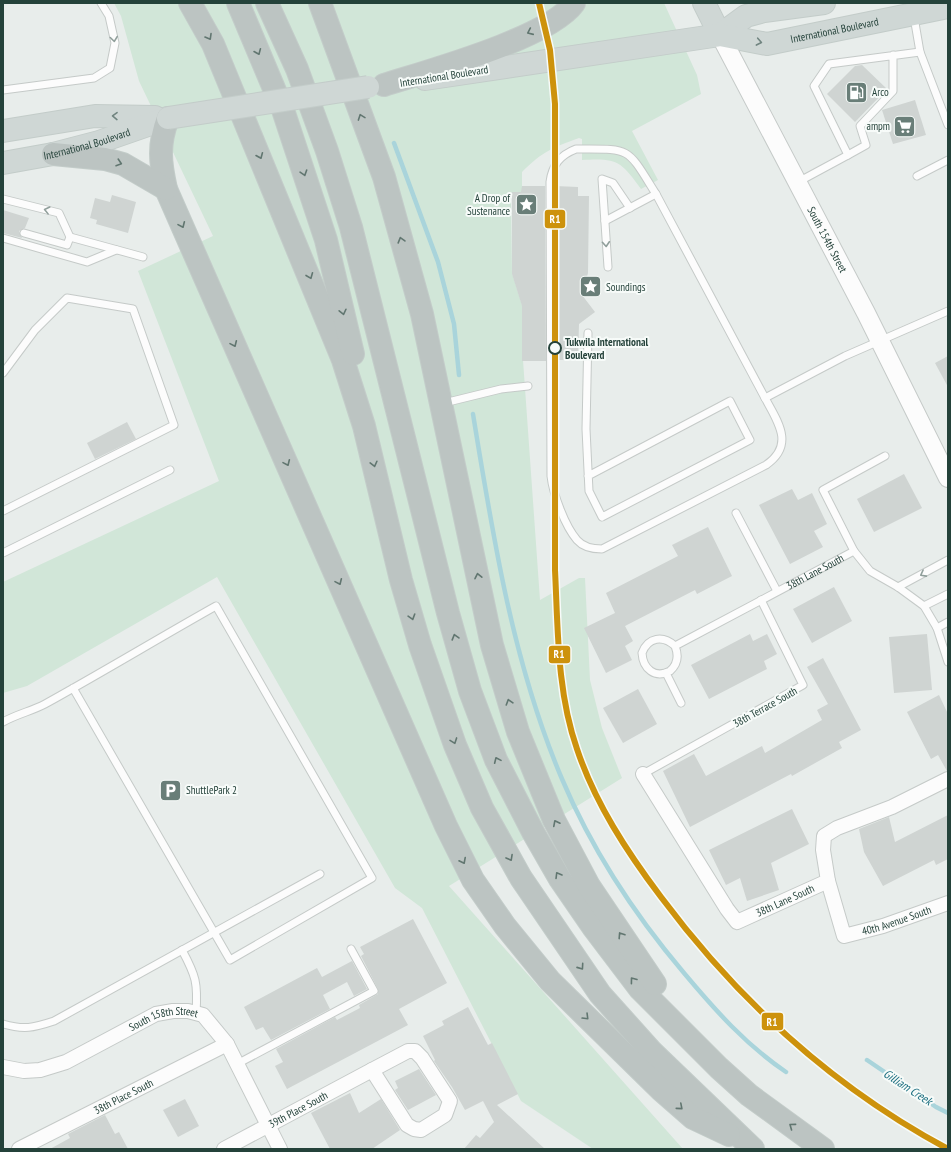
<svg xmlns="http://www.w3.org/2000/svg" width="951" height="1152" viewBox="0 0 951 1152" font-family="'PT Sans Narrow',sans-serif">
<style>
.green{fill:#d1e6d8}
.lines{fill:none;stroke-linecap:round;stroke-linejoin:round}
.stream{stroke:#a9d4db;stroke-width:4.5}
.building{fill:#cfd4d2}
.service-casing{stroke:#c5cac8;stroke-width:9}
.minor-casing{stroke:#c5cac8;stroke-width:16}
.tertiary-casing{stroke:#c5cac8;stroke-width:20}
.primary-casing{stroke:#c3ccc9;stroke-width:24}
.motorway-casing{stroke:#c3ccc9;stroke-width:24}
.service{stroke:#fcfcfc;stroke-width:7}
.minor{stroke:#fcfcfc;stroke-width:14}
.tertiary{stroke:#fcfcfc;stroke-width:18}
.primary{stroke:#cfd7d5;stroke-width:22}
.motorway{stroke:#bcc4c2;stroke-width:22}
.primary-bridge-casing{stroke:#c3ccc9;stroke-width:24;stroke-linecap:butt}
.primary-bridge{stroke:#cfd7d5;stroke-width:22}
.rail-1-casing{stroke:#f7fbf9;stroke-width:9}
.rail-1{stroke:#cd920c;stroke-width:6}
.oneway{stroke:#617670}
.oneway2{stroke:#909f9b}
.oneway3{stroke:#718580}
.stop-dot{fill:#f7fbf9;stroke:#24423a;stroke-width:2}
.labels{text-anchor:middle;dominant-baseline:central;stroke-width:4;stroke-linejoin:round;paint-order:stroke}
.street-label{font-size:11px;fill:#24423a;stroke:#f7fbf9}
.poi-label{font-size:11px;fill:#24423a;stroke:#f7fbf9;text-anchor:start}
.stop-label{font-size:11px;font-weight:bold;fill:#24423a;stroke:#f7fbf9;text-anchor:start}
.water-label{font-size:12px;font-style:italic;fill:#1c6f80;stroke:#f7fbf9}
.line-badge{stroke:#f7fbf9;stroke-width:1.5}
.badge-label{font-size:11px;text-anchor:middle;font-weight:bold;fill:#fff}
</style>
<rect width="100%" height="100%" fill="#e8edeb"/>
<path class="green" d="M 114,3 L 664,3 L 697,75 L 701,94 L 632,131 L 658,180 L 641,189 C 621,161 617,158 582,160 L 582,139 L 579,138 C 552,148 543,151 522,172 L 522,197 L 511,197 L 512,273 L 522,305 L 523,360 L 540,600 L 579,578 L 585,578 L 590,680 L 602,728 L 622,778 L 449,886 L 683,1149 L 593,1149 L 521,1101 L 422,908 L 395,888 L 217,577 L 27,686 L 3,693 L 3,582 L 219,481 L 138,271 L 213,236 L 139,81 L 121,16 Z"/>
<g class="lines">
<g class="stream">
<path d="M 394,143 L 438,262 L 454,324 L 459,375"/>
<path d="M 473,414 C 493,537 513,664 562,779 C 592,850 634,914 684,973 C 715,1010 746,1045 786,1072"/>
<path d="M 867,1060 L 936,1107 L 948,1113"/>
</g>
</g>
<g class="building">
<path d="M 862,65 L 887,89 L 855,122 L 827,94 L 855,66 Z"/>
<path d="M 915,100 L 926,135 L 893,144 L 882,110 Z"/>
<path d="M 522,186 L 545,186 L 546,361 L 522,361 L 522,306 L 512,274 L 512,192 L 521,192 Z"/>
<path d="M 555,186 L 578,187 L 578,196 L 589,196 L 588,273 L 582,295 L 595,312 L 579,324 L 578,360 L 556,360 Z"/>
<path d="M 112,195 L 136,202 L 128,233 L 96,224 L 97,220 L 90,218 L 95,198 L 110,202 Z"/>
<path d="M 3,210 L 29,218 L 25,228 L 19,231 L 22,238 L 3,233 Z"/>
<path d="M 948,356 L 948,387 L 935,363 Z"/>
<path d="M 127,422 L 136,439 L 95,459 L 87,443 Z"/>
<path d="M 904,474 L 922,508 L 874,532 L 857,499 Z"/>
<path d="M 792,489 L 798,500 L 812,493 L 827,524 L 814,531 L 823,547 L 790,564 L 759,505 Z"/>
<path d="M 708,527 L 732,576 L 697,594 L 695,590 L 625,626 L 633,641 L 625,646 L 632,660 L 606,673 L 584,628 L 615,613 L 606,593 L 678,556 L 672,545 Z"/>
<path d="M 834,587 L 852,621 L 812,643 L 793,609 Z"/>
<path d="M 750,634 L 753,641 L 767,634 L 777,654 L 764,661 L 767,669 L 709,699 L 691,665 Z"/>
<path d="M 927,634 L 932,690 L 894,693 L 889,637 Z"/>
<path d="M 823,658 L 861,730 L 839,742 L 842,748 L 792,776 L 791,774 L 690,827 L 663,771 L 694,754 L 706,776 L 762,746 L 765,753 L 822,720 L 817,710 L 828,704 L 807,667 Z"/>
<path d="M 638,689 L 657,724 L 623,743 L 603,708 Z"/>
<path d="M 939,695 L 948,714 L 947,771 L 938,755 L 931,759 L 907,712 Z"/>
<path d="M 792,809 L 809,844 L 771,863 L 779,890 L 747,901 L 740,878 L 726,885 L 709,850 Z"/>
<path d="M 948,815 L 948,859 L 936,865 L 934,860 L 883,886 L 864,852 L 859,829 L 889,817 L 895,842 Z"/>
<path d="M 413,919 L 447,983 L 399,1009 L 408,1025 L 287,1089 L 275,1066 L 283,1062 L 276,1049 L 335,1017 L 337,1020 L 360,1008 L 359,1005 L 378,994 L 378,989 L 361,956 L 364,954 L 360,947 Z"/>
<path d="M 352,961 L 367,989 L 354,996 L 347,982 L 323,995 L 330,1009 L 271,1040 L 263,1027 L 256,1030 L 244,1007 L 317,968 L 322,977 Z"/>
<path d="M 468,1007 L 488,1045 L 492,1043 L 518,1094 L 497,1105 L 545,1149 L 464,1149 L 476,1135 L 480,1138 L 494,1122 L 483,1101 L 465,1110 L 452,1087 L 434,1061 L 435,1060 L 423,1036 L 444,1025 L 442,1021 Z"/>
<path d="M 419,1069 L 436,1095 L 408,1110 L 395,1090 L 398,1088 L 395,1081 Z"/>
<path d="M 350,1093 L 359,1113 L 381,1099 L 400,1130 L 372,1149 L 330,1149 L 311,1113 Z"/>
<path d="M 185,1099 L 199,1126 L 178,1137 L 163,1110 Z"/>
<path d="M 105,1115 L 115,1134 L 119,1132 L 128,1149 L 50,1149 L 70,1138 L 68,1134 Z"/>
</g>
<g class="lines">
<defs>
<g id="service">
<path d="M 914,17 L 920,52 L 948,125"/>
<path d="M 893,55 L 893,91 L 860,126 L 866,145 L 848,155 L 814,86 L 829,64 L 920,52"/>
<path d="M 3,90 L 94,78 L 110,68 L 115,43 L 109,16 L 101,3"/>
<path d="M 576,149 C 632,149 626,146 656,194 L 765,398 C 778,422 795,445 766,465 L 602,549 C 593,549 583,547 577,540 C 565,526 553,494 551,476 L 550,182 C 552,165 560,155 576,149 Z"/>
<path d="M 917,176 L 948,160"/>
<path d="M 798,182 L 848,155"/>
<path d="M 3,199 L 59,213 L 70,237 L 67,245 L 24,233"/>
<path d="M 605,221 L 656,194"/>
<path d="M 70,237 L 143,257"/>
<path d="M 3,238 L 87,262 L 116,250"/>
<path d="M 608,267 L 602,179 L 613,183 L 630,208"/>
<path d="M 588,333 L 586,429 L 589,491 L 602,517 L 750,440 L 730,401 L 588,476"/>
<path d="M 3,373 L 35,330 L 67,298 L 133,309 L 174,425 L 3,511"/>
<path d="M 765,398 L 845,356 L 948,311"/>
<path d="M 444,403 L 501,389 L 528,386"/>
<path d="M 736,513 L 777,591"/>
<path d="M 854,551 L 823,490 L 885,456"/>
<path d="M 3,553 L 170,470"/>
<path d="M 898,587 L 948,560"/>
<path d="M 924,606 L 948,594"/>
<path d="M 937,628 L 948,622"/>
<path id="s1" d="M 675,646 C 679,656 678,664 670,671 C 655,679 643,669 642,653 C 648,637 663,635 675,646 L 854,551 L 870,571 L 898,587 L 924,606 L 937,628 L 948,662"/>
<path d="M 666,673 L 681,703"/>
<path d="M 3,722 C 17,714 32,711 45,704 C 103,672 159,638 216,606 L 372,878 L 230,960 L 73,688"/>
<path d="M 643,774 L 803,685 L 761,600"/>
<path d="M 182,950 C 196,976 198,983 196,1013"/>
<path d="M 3,1024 C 24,1030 33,1028 54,1021 L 320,874"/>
<path d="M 237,1064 L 374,991 L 351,949"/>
</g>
<g id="minor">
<path id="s2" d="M 643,774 L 727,909 L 737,922 L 828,881 L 823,850 L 824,836 L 837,828 L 892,807 L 948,779"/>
<path id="s3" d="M 828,881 L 844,936 L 883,926 L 948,903"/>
<path d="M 408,1051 L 415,1051 L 422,1058 L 450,1101 L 445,1115 L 421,1130 L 414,1129 L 407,1125 L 372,1070 Z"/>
<path id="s4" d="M 3,1067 L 24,1071 L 40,1070 L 66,1062 L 156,1014 L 173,1011 L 188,1011 L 203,1015 L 227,1044 L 280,1149"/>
<path id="s5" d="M 19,1149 L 227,1044"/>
<path id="s6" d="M 224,1149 L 372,1070"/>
</g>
<g id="tertiary">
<path id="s7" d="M 720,35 L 866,313 L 948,478"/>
</g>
<g id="primary">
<path d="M 704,3 L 720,35"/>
<path d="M 720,35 L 746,16 L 764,11 L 824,3"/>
<path id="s8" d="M 425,79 L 720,35 L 767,44 L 948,7"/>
<path d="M 3,131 L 95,116 L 155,117"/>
<path id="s9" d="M 3,163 L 53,154 L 99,142 L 168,118"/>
</g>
<g id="motorway">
<path d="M 190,3 L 213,44 L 343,360 L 364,426 L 401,580 L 420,645 L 455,745 L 482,808 L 521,878 L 600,994 L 652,1052 L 753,1149"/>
<path d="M 238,3 L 283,110 L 326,240 L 353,354"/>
<path d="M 267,3 L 297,69 L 327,151 L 351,227 L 448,613 L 470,691 L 496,760 L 533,832 L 560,879 L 593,927 L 640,989 L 719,1068 L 749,1095 L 823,1149"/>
<path d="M 320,3 L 384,177 L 422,314 L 492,645 L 518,732 L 554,820 L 589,886 L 655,984"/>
<path d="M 384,85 C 428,71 549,38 574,3"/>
<path d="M 168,118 C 158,145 160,162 166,189 L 446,826 L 473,880 L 505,926 L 550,981 L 661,1090 L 693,1118 L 729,1135"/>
<path d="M 53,154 L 105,159 L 123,164 L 166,189"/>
</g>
</defs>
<use href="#service" class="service-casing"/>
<use href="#minor" class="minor-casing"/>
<use href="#tertiary" class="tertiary-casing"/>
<use href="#primary" class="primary-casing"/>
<use href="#motorway" class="motorway-casing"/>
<use href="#service" class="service"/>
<use href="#minor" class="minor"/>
<use href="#tertiary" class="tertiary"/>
<use href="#primary" class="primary"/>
<use href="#motorway" class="motorway"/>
<defs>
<path id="primary-bridge" d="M 168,118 L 368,87"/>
</defs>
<use href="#primary-bridge" class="primary-bridge-casing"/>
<use href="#primary-bridge" class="primary-bridge"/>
<defs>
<path id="rail-1" d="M 539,3 L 550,50 L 555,104 L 555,570 C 558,630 557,692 577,749 C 595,803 627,852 661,897 C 738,1000 834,1088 948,1149"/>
</defs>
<use href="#rail-1" class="rail-1-casing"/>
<use href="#rail-1" class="rail-1"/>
</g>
<defs><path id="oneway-chevron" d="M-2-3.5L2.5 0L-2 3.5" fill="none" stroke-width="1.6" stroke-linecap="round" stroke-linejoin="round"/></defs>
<g class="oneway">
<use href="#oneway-chevron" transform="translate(530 32) rotate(156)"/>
<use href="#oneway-chevron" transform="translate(209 37) rotate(60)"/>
<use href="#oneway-chevron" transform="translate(258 52) rotate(67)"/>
<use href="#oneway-chevron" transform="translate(361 117) rotate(-110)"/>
<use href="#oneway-chevron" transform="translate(260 156) rotate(67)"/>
<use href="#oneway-chevron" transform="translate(119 163) rotate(18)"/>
<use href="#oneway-chevron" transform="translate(304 173) rotate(72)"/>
<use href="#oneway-chevron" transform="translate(182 225) rotate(66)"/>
<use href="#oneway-chevron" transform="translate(401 240) rotate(-106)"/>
<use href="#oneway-chevron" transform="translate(310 276) rotate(68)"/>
<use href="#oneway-chevron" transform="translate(343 312) rotate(77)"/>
<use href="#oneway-chevron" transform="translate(234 344) rotate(66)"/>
<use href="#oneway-chevron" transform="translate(287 463) rotate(66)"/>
<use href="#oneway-chevron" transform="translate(374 464) rotate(76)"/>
<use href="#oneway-chevron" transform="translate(478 576) rotate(-102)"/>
<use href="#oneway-chevron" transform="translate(339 582) rotate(66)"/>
<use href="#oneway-chevron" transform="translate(412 617) rotate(73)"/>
<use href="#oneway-chevron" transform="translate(455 637) rotate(-106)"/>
<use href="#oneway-chevron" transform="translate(509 702) rotate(-107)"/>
<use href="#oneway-chevron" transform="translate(454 741) rotate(70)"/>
<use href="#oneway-chevron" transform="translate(497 760) rotate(-114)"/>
<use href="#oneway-chevron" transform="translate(556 823) rotate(-117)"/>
<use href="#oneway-chevron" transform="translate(510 858) rotate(61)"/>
<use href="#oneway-chevron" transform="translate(463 861) rotate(63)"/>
<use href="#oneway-chevron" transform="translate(558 875) rotate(-121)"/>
<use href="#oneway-chevron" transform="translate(621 935) rotate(-123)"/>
<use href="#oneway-chevron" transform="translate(581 967) rotate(55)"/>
<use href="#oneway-chevron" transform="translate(633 980) rotate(-127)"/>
<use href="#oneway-chevron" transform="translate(586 1017) rotate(45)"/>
<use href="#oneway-chevron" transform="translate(680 1107) rotate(41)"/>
<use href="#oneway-chevron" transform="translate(792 1126) rotate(-144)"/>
</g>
<g class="oneway2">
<use href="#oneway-chevron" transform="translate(114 39) rotate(82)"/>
<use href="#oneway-chevron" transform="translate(47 210) rotate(-166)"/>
<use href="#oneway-chevron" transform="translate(606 244) rotate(86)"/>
<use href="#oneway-chevron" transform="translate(923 574) rotate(152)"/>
</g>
<g class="oneway3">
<use href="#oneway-chevron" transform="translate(759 42) rotate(11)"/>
<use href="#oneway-chevron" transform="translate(115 116) rotate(-179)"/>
</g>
<defs>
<symbol id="fuel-square" viewBox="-11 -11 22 22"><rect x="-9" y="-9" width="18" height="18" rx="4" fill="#697e78" stroke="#f7fbf9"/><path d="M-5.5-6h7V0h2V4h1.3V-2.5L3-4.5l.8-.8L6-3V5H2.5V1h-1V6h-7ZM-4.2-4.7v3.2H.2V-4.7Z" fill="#fff"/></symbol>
<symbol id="supermarket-square" viewBox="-11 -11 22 22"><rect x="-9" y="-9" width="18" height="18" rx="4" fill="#697e78" stroke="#f7fbf9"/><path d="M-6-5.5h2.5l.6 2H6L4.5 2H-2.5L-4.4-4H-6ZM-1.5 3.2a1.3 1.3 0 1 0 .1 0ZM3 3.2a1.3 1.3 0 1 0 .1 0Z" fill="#fff"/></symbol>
<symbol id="sight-square" viewBox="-11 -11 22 22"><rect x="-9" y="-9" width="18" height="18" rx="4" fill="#697e78" stroke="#f7fbf9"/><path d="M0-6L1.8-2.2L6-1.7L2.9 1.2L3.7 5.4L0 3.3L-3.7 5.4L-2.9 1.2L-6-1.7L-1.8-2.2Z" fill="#fff"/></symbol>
<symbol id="parking-square" viewBox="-11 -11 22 22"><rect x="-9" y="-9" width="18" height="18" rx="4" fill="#697e78" stroke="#f7fbf9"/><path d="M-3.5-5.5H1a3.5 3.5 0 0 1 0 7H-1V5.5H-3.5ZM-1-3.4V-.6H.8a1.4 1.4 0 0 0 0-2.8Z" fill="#fff"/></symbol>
</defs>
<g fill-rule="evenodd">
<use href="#fuel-square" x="844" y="80" width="25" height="25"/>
<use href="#supermarket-square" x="892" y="114" width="25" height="25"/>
<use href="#sight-square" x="514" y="192" width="25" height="25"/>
<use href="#sight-square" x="578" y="274" width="25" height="25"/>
<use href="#parking-square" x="158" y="778" width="25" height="25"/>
</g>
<circle class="stop-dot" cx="555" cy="348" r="6"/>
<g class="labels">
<g class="street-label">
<text stroke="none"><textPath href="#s8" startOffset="415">International Boulevard</textPath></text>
<text transform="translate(444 76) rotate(-9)">International Boulevard</text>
<text stroke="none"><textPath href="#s9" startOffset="86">International Boulevard</textPath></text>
<text stroke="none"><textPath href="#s7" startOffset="231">South 154th Street</textPath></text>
<text stroke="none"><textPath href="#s1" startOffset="268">38th Lane South</textPath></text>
<text transform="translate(765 707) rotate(-29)">38th Terrace South</text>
<text stroke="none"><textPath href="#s2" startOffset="228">38th Lane South</textPath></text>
<text stroke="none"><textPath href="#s3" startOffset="112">40th Avenue South</textPath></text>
<text stroke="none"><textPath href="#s4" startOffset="173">South 158th Street</textPath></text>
<text stroke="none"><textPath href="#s5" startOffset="117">38th Place South</textPath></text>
<text stroke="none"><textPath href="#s6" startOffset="84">39th Place South</textPath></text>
</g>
<g class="poi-label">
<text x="872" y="92">Arco</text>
<text x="890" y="126" text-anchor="end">ampm</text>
<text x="510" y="198" text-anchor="end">A Drop of<tspan x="510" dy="13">Sustenance</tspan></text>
<text x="606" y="287">Soundings</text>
<text x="186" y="790">ShuttlePark 2</text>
</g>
<g class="stop-label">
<text x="565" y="342">Tukwila International<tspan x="565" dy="13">Boulevard</tspan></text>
</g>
<g class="water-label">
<text transform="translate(908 1087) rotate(33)">Gilliam Creek</text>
</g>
</g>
<g class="line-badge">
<rect x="544" y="209" width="22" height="20" rx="4" fill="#cd920c"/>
<rect x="548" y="645" width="23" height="19" rx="4" fill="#cd920c"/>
<rect x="761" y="1012" width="23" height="19" rx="4" fill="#cd920c"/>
</g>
<g class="badge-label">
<text x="555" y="223">R1</text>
<text x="559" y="658">R1</text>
<text x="772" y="1026">R1</text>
</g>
<rect width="951" height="1152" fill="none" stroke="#24423a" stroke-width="8"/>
</svg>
